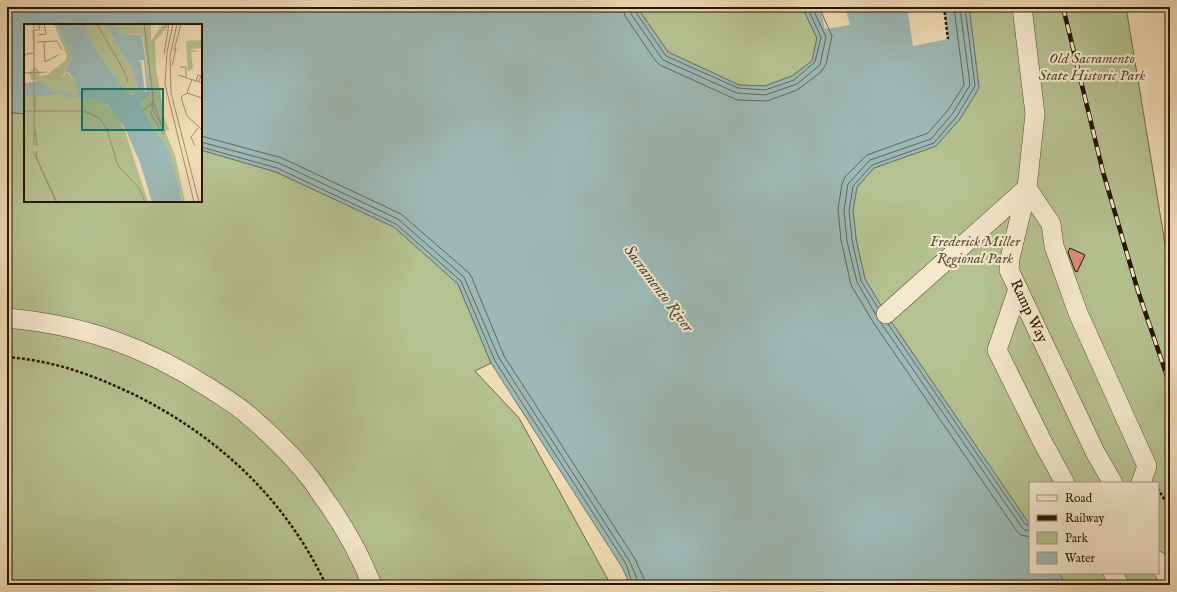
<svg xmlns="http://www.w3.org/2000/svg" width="1177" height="592" viewBox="0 0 1177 592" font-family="'IM FELL English',serif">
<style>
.green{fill:#b5c190;stroke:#6e6b48}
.water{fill:#9cb9b5;stroke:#6d776d}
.pier{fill:#f0dbb4}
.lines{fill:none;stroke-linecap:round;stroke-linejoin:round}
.shore{stroke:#62675b;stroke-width:1}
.building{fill:#d78a7c;stroke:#271501}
.minor-casing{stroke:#59462e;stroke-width:20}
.path{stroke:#271501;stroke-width:2.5;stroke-dasharray:3 2;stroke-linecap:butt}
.minor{stroke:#f5e8ce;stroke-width:19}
.rail-casing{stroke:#271501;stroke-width:4.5}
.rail{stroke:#f5e8ce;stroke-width:3;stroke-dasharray:9;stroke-linecap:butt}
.labels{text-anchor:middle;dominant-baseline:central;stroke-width:4;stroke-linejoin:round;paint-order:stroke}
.park-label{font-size:15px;font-style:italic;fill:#595133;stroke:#f5e8ce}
.street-label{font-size:15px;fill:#271501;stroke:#f5e8ce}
.water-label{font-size:16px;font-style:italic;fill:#504e40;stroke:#f5e8ce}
.inset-road{fill:none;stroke:#a08c6c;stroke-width:1}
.view{fill:#0f766e;fill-opacity:0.15;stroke:#0f766e;stroke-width:2}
.inset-edge{fill:none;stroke:#271501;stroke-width:2}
</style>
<rect width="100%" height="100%" fill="#f0dbb4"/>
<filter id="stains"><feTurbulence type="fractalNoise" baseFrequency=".005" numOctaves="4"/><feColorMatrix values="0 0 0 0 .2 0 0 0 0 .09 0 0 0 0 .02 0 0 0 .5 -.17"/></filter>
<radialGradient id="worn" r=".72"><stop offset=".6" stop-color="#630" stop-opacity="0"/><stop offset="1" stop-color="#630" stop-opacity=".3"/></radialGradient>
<g class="green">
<path d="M 637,7 L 802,7 L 817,38 L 812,61 L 792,76 L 765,86 L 739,85 L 668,52 Z"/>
<path d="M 969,7 L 1126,7 L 1170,274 L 1170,585 L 1066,585 L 1059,573 L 1158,573 L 1158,483 L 1030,483 L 1030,525 L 886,314 L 865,279 L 856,239 L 853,210 L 857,187 L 874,168 L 936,146 L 960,119 L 979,88 Z"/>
<path d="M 7,112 L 25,114 L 25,201 L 201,201 L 201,150 L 276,172 L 394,227 L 458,284 L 491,363 L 475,371 L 519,418 L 611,585 L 7,585 Z"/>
</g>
<path class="water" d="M 7,7 L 637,7 L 668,52 L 739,85 L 765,86 L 792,76 L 812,61 L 817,38 L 802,7 L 969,7 L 979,88 L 960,119 L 936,146 L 874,168 L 857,187 L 853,210 L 856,239 L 865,279 L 886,314 L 1030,525 L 1030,573 L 1059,573 L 1066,585 L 630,585 L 622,567 L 491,363 L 458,284 L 394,227 L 276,172 L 201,150 L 201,25 L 25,25 L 25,114 L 7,112 Z"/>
<g class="pier">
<path d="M 820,7 L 845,7 L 850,25 L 825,29 Z"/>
<path d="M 907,7 L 944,7 L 948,39 L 913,46 Z"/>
</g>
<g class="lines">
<g class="shore">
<path d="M 623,7 L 625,16 L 655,60 L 660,65 L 737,100 L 767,101 L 797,90 L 821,72 L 826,64 L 832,36 L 819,7"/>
<path d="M 629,7 L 631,14 L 663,60 L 737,93 L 765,95 L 797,84 L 820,65 L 826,37 L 812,7"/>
<path d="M 634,7 L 635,11 L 666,56 L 738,88 L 765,90 L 794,80 L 815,62 L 821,37 L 807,7"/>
<path d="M 954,7 L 964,85 L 948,110 L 928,133 L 867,155 L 845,177 L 842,184 L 838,209 L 841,240 L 851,285 L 873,322 L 1016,530 L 1021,535 L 1030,537"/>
<path d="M 201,136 L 282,158 L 401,214 L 469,273 L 472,278 L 504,356 L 635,559 L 644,579 L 644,585"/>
<path d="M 201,142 L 279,163 L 398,219 L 464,277 L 499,358 L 630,562 L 638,581 L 638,585"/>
<path d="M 201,147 L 277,168 L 396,224 L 461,281 L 495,361 L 626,564 L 633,585"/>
<path d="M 878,308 L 861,281 L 852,240 L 849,211 L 853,186 L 872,165 L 934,143 L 957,116 L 975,86 L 965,7"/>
<path d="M 876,315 L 857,282 L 847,241 L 844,211 L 848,184 L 870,160 L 931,139 L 953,113 L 970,85 L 960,7"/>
<path d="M 881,323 L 1021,526 L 1025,530 L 1030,531"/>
<path d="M 888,324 L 1025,524 L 1030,526"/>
</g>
</g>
<path class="building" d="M 1070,248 L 1085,255 L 1077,272 L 1075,271 L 1068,252 Z"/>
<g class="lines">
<defs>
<g id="minor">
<path d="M 1022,7 L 1035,114 L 1027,188 L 1010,258 L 1009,270 L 1095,452 L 1113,483"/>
<path d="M 1027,188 L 1051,224 L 1054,246 L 1078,313 L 1147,466 L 1141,483"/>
<path d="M 1018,289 L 997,350 L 1042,441 L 1065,483"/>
<path d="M 886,314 L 1027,188"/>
<path d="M 7,318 C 84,325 146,347 211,389 C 223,397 237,405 248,415 C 270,434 292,455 310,478 C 317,487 322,496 329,505 C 346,530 361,557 372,585"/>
<path d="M 1158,561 L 1170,582"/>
<path d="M 1113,573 L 1119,585"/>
</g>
</defs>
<use href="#minor" class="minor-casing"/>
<g class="path">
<path d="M 827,7 L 827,10"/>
<path d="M 944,7 L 948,39"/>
<path d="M 7,357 C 17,358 27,359 37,361 C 72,367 106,381 137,396 C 220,438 286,500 326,585"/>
<path d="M 1158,488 L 1162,496 L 1170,506"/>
</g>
<use href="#minor" class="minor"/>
<defs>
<path id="rail" d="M 1063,7 L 1103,172 L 1138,291 L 1170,385"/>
</defs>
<use href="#rail" class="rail-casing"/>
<use href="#rail" class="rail"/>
</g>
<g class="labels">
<g class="park-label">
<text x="1092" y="58">Old Sacramento<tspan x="1092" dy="17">State Historic Park</tspan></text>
<text x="975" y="241">Frederick Miller<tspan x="975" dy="17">Regional Park</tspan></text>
</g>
<g class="street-label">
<text transform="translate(1029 311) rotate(65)">Ramp Way</text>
</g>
<g class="water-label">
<text transform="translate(658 289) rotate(53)">Sacramento River</text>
</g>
</g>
<g transform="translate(24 24)">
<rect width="178" height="178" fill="#f0dbb4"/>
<path d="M 30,0 L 32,0 L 48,33 L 38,53 L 38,68 L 35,69 L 30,68 L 15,57 L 7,56 L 5,49 L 11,43 L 16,48 L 15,52 L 23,51 L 42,36 L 43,32 ZM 62,0 L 80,0 L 109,45 L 114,68 L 113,71 L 104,69 L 83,41 L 63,10 ZM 89,0 L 127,0 L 127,17 L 136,4 L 141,0 L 146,0 L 131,17 L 132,43 L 140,93 L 145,106 L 141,107 L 151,131 L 161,178 L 158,178 L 147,130 L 118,85 L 117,78 L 126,71 L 119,12 L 117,10 L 95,10 ZM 178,16 L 178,24 L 166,25 L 176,28 L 167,28 L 169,44 L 164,48 L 162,17 ZM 43,48 L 50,57 L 56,71 L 44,70 L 39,65 L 38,55 ZM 38,69 L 77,77 L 90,85 L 101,107 L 124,178 L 0,178 L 0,71 Z" fill="#b5c190"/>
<path d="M 32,0 L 62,0 L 63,10 L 83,41 L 104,69 L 109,71 L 114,68 L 109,45 L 80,0 L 89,0 L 95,10 L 118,11 L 126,71 L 117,78 L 118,85 L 147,130 L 158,178 L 128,178 L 116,139 L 101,104 L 85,81 L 70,75 L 44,73 L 38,69 L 11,73 L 0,71 L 1,59 L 15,57 L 24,61 L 29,68 L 38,68 L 37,56 L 48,33 ZM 45,48 L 50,57 L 55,71 L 44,70 L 39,65 L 38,55 L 41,49 Z" fill="#9cb9b5" fill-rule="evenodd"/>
<path d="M 120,36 L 123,68 L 121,69 L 117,38 L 113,37 Z" fill="#f0dbb4"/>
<path class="inset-road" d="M 10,0 L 10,121M 73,0 L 100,47 L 104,58M 120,0 L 129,73 L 128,84 L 141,108 L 139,110M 149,0 L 143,28 L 141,60 L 170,178M 153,0 L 146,32 L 147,69 L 175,178M 10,6 L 15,6 L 16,2 L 13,2M 9,7 L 10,25M 13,11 L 22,10 L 20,0M 13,18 L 33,17 L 38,26M 20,18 L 21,38 L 34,31M 150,26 L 157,0M 140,30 L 145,0M 0,34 L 2,30 L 10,29M 148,42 L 152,24M 156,43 L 162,43 L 162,53M 0,49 L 23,48M 154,51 L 178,59M 172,57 L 174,51 L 177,52 L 175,57M 163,69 L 168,55M 11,74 L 11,88M 178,74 L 163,69 L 157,73 L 163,92 L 178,106M 129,78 L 137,98 L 136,101M 128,86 L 127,90 L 139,110M 0,87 L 60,87 L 75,94 L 83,105 L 94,142 L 115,164 L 121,178M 119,87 L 128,79M 11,106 L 13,122M 171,122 L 167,113 L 174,104M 9,127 L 32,178M 13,127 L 12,132 L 17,144 L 33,178"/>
<path class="view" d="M 58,65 L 139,65 L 139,106 L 58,106 Z"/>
<rect width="178" height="178" class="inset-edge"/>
</g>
<rect width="1177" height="592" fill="none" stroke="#f0dbb4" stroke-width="24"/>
<rect x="8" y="8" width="1161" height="576" fill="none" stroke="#271501" stroke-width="2"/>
<rect x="12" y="12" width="1153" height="568" fill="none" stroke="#271501"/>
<rect x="1029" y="482" width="130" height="92" fill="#f5e8ce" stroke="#a3947c"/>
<rect x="1037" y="495" width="20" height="6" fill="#f5e8ce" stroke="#a3947c"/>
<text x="1065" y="502" font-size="12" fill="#271501">Road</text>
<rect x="1037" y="515" width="20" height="6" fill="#271501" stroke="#a3947c"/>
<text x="1065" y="522" font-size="12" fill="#271501">Railway</text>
<rect x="1037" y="532" width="20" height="12" fill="#b5c190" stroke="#a3947c"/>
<text x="1065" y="542" font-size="12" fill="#271501">Park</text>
<rect x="1037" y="552" width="20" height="12" fill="#9cb9b5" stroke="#a3947c"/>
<text x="1065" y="562" font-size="12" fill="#271501">Water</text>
<rect width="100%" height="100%" filter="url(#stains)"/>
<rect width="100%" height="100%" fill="url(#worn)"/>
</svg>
